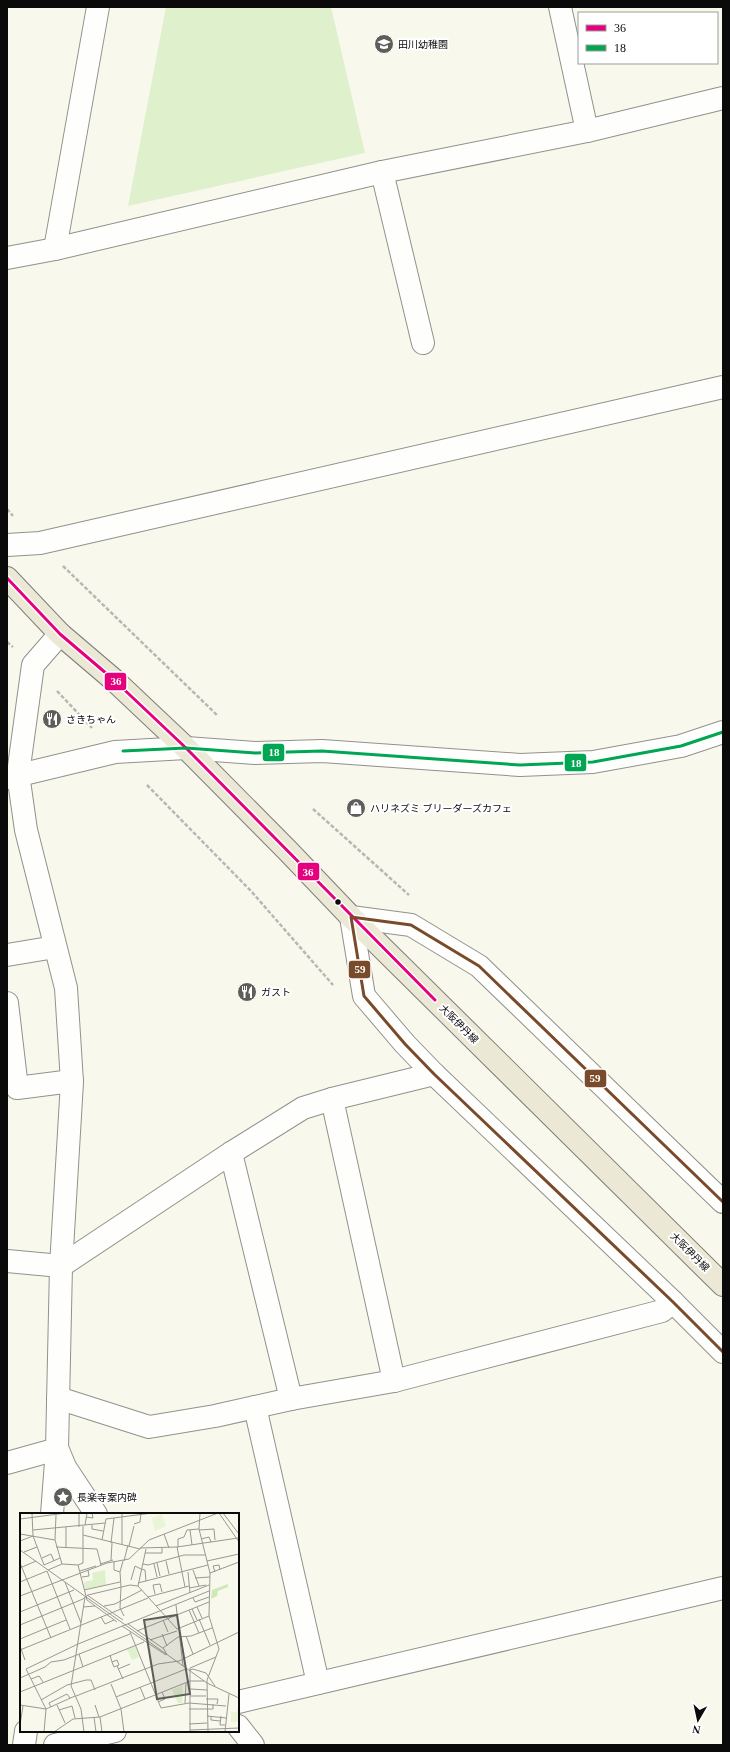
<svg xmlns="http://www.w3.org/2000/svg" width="730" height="1752" viewBox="0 0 730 1752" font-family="'Times New Roman','Noto Sans JP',serif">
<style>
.green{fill:#dff0cc}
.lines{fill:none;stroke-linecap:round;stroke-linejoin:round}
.minor-casing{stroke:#92918c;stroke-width:24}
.major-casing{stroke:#7f7e7a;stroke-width:24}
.path{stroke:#b7b7b5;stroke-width:2.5;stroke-dasharray:4 2;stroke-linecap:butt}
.minor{stroke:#fefefc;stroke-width:22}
.major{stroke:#ebe8d6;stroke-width:22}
.bus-1-casing{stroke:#fff;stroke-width:6}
.bus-2-casing{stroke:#fff;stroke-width:6}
.bus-3-casing{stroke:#fff;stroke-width:6}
.bus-1{stroke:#e5007d;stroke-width:3}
.bus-2{stroke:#00a651;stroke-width:3}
.bus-3{stroke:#7a4b2a;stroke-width:3}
.bus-dot{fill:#0a0a0a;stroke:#fff;stroke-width:1.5}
.labels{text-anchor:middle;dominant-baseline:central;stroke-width:4;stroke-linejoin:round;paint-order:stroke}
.poi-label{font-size:10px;fill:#0a0a0a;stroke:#fff;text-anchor:start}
.street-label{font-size:10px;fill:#0a0a0a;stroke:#fff}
.inset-road{fill:none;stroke:#999992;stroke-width:1}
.view{fill:#5e5d59;fill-opacity:0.15;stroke:#5e5d59;stroke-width:2}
.inset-edge{fill:none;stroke:#0a0a0a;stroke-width:2}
.line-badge{stroke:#fff;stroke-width:1.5}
.badge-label{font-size:11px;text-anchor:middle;font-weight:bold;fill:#fff}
</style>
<rect width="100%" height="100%" fill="#f9f8ed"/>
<path class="green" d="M 166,7 L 331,7 L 365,153 L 128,206 Z"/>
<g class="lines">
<defs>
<g id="minor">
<path d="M 560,7 L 587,131"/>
<path d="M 382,172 L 423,343"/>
<path d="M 55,249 L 98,7"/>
<path d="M 7,258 L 55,249 L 382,172 L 587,131 L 723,98"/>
<path d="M 7,545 L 40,543 L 723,387"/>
<path d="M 7,778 L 115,752 L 186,748 L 255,753 L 322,751 L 520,765 L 593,762 L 681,746 L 723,732"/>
<path d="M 7,955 L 55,947"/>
<path d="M 7,1003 L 17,1088 L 72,1081"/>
<path d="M 332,1099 L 394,1381"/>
<path d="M 231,1153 L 291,1399"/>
<path d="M 723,1202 L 479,966 L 411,925 L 351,917 L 364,996 L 405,1044 L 434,1074 L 673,1302 L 723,1352"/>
<path d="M 7,1261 L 61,1266 L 231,1153 L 303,1108 L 332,1099 L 434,1074"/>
<path d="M 58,1398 L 149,1427 L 215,1416 L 291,1399 L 394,1381 L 662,1311 L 673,1302"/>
<path d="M 255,1407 L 318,1683"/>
<path d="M 58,1450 L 65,1467 L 96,1514"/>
<path d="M 7,1463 L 57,1449"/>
<path d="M 52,1514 L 57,1449 L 61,1266 L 72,1082 L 66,988 L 26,830 L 18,774 L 33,665 L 60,634"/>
<path d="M 238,1702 L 723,1588"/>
<path d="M 238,1726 L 253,1745"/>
<path d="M 24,1745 L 26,1731"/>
<path d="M 55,1745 L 115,1731"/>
</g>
<path id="major" d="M 7,578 L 60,634 L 114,680 L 186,748 L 289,852 L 351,917 L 723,1285"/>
</defs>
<use href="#minor" class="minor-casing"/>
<use href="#major" class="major-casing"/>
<g class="path">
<path d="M 7,509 L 13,516"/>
<path d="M 63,566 L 218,716"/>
<path d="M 7,642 L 13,647"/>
<path d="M 57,691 L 92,728"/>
<path d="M 147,785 L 251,891 L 333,985"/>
<path d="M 313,809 L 409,895"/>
</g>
<use href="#minor" class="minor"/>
<use href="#major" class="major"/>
<defs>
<path id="bus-1" d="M 7,578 L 60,634 L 114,680 L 186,748 L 435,1000"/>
<path id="bus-2" d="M 123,751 L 186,748 L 255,753 L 322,751 L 520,765 L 593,762 L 681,746 L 723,732"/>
<path id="bus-3" d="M 723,1202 L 479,966 L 411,925 L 351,917 L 364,996 L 405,1044 L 434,1074 L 673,1302 L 723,1352"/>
</defs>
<use href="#bus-1" class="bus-1-casing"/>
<use href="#bus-2" class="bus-2-casing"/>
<use href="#bus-3" class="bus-3-casing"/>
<use href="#bus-1" class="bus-1"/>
<use href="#bus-2" class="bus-2"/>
<use href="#bus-3" class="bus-3"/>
</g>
<defs>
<symbol id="school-disc" viewBox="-11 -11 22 22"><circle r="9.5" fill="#5e5d59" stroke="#fff"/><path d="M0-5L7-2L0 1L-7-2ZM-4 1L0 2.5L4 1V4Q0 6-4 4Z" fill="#fff"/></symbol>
<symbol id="restaurant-disc" viewBox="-11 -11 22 22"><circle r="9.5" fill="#5e5d59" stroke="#fff"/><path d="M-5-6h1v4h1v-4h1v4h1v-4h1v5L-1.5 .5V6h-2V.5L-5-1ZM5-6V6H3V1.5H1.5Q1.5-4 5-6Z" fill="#fff"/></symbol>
<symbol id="shop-disc" viewBox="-11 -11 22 22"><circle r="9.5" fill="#5e5d59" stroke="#fff"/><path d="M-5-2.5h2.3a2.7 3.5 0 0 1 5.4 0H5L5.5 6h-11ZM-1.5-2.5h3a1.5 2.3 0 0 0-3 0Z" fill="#fff"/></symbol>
<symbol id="sight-disc" viewBox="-11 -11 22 22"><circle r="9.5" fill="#5e5d59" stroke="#fff"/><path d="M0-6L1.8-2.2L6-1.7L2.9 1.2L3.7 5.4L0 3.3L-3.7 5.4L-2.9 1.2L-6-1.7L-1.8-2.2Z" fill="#fff"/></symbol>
</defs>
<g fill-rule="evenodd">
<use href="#school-disc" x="373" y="33" width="22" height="22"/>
<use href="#restaurant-disc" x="41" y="708" width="22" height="22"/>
<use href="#shop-disc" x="345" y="797" width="22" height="22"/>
<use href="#restaurant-disc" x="236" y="981" width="22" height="22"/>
<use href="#sight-disc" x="52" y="1486" width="22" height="22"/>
</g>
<circle class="bus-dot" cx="338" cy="902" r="3.5"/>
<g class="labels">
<g class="poi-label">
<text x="398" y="44">田川幼稚園</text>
<text x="66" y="719">さきちゃん</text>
<text x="370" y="808">ハリネズミ ブリーダーズカフェ</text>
<text x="261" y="992">ガスト</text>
<text x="77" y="1497">長楽寺案内碑</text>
</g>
<g class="street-label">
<text transform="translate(459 1024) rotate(45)">大阪伊丹線</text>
<text transform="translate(690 1252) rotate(45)">大阪伊丹線</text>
</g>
</g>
<g transform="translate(20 1513)">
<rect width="219" height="219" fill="#f9f8ed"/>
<path d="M 85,57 L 86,72 L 65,76 L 64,69 L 73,67 L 72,60 ZM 115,133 L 119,144 L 112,147 L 107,136 ZM 163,172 L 162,190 L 158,190 L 152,177 Z" fill="#dff0cc"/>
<path d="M 208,71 L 208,74 L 198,78 L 197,83 L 191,86 L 192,77 Z" fill="#cfe8ba"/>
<path d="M 142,1 L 146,13 L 135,18 L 132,5 ZM 217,195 L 219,195 L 219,209 L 211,209 L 211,199 L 217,199 Z" fill="#eaf4d6"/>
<path class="inset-road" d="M 12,0 L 13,23 L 24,52 L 40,45M 59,0 L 59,14M 102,0 L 102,31M 180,0 L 179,16 L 190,60 L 189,103 L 199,136 L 187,167 L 188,219M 199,0 L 219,29M 203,0 L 219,21M 36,2 L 35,27 L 42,51M 66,4 L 73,5 L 72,0M 0,6 L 46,0M 114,11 L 120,9 L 121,0M 65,12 L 67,0M 72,12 L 72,16 L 83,18M 46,14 L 46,35M 13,17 L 85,10M 170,17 L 172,32M 179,17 L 194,16 L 195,27M 0,21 L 35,27M 144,21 L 149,35M 63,22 L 120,36M 181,26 L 189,24 L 191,29M 82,27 L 86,6 L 132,0M 0,28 L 13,23M 91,30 L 94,5M 109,33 L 114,13M 36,34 L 77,36 L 81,52M 157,34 L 165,74M 158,34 L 158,26 L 164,24 L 167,17 L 179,16M 120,35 L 157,34 L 218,25M 126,36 L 118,73 L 157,116M 0,37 L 187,170 L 219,185M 4,39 L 17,34M 125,40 L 142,40 L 142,35M 22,45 L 31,41 L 34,48M 91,47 L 92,30M 94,48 L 94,57 L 100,59M 104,48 L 108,32M 146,48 L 149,61M 187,48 L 219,41M 0,50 L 31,125M 137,50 L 140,63M 80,51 L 93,47M 123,51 L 128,52 L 164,42 L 186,42M 134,51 L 137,64M 58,52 L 67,87 L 97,109M 0,55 L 16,48M 121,56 L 125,57 L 126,68M 28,57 L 42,51 L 58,52 L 63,50 L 63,13M 173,57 L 179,73M 60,58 L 76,53M 168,59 L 170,80M 195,59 L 193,53 L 199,52 L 200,57M 190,60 L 219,49M 62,64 L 69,63 L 68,57M 175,65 L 190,64M 111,67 L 115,53 L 121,56M 0,69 L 27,58 L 50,116M 45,69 L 61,110M 118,70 L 188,52M 101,74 L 100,95 L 104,103M 101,74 L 100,59 L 103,48M 169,75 L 186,72M 64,77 L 100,69M 135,81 L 133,72 L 140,71 L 142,79M 67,82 L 103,107M 0,83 L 87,50 L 109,46 L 129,27 L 198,0M 128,84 L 169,73M 173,85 L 175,89 L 189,84M 156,92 L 163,153M 84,93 L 95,91 L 122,77M 136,93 L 189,72M 63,94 L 75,93M 177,94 L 182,105M 172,96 L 177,107M 169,97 L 179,120M 0,99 L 54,77M 81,104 L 85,111 L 94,107M 179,106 L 190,132M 143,107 L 148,119M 108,111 L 144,136 L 147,142M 0,112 L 63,86 L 68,82 L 110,72 L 118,73M 102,113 L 146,142M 157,116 L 189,103M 117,118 L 189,89M 110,119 L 141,195 L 169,190 L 206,193M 142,121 L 147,133M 166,123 L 173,141M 0,126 L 46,107M 130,127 L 157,118M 0,133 L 5,147M 143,135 L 158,124 L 171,123 L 192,115M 0,137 L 128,85M 59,141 L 63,154M 90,142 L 92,149 L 94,154 L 99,152 L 97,147 L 92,149M 97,153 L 103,166M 98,156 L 110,151M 170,157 L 173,156 L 186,160 L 195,173M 0,165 L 25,154 L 31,149 L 44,147 L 110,121M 11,166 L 19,163 L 23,169M 91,171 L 101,196 L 104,219M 120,174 L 125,186M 170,176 L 187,177M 0,179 L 124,129M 56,183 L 138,151 L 159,148 L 219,119M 170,183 L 186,183M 96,184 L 166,156M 186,186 L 198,186 L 197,191M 21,187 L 47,172 L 66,167 L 71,167 L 75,177M 138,189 L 145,186 L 142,179M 165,190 L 166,170M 0,192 L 26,196 L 55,183M 37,192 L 45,210M 75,192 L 79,204M 31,194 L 29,190 L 47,181 L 50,185M 169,196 L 193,196 L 193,191M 39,197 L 52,193 L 55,205M 187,203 L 206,205M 191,203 L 191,207 L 200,208M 201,203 L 200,212 L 205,212M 74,204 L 76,219M 80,204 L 82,219M 169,211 L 187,210M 0,212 L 3,193M 170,217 L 219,215M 24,219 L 26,196 L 6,156 L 58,131 L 189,78M 34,219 L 53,206 L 80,204 L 170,168 L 184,168M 64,219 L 61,196 L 51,173 L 65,84M 170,219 L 170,155 L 196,144M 205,219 L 209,181"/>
<path class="view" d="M 157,102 L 170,181 L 137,186 L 124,107 Z"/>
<rect width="219" height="219" class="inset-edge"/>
</g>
<g class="line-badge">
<rect x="104" y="672" width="23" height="19" rx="4" fill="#e5007d"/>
<rect x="262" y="743" width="23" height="19" rx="4" fill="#00a651"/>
<rect x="564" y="753" width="23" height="19" rx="4" fill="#00a651"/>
<rect x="297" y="862" width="23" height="19" rx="4" fill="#e5007d"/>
<rect x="348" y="960" width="23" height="19" rx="4" fill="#7a4b2a"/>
<rect x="584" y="1069" width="23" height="19" rx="4" fill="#7a4b2a"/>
</g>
<g class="badge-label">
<text x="116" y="685">36</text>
<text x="274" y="756">18</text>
<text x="576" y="767">18</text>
<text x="308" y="876">36</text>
<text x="360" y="973">59</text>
<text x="595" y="1082">59</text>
</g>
<rect width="730" height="1752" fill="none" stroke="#0a0a0a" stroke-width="16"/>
<rect x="578" y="12" width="140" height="52" fill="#ffffff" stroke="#9d9d9d"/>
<rect x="586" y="25" width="20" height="6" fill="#e5007d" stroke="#9d9d9d"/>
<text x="614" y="32" font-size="12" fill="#0a0a0a">36</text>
<rect x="586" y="45" width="20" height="6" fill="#00a651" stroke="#9d9d9d"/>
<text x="614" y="52" font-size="12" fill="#0a0a0a">18</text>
<g transform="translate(698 1720) rotate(189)" stroke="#ffffff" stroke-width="3" paint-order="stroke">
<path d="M0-3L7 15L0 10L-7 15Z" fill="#0a0a0a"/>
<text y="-6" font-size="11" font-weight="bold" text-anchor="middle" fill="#0a0a0a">N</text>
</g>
</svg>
